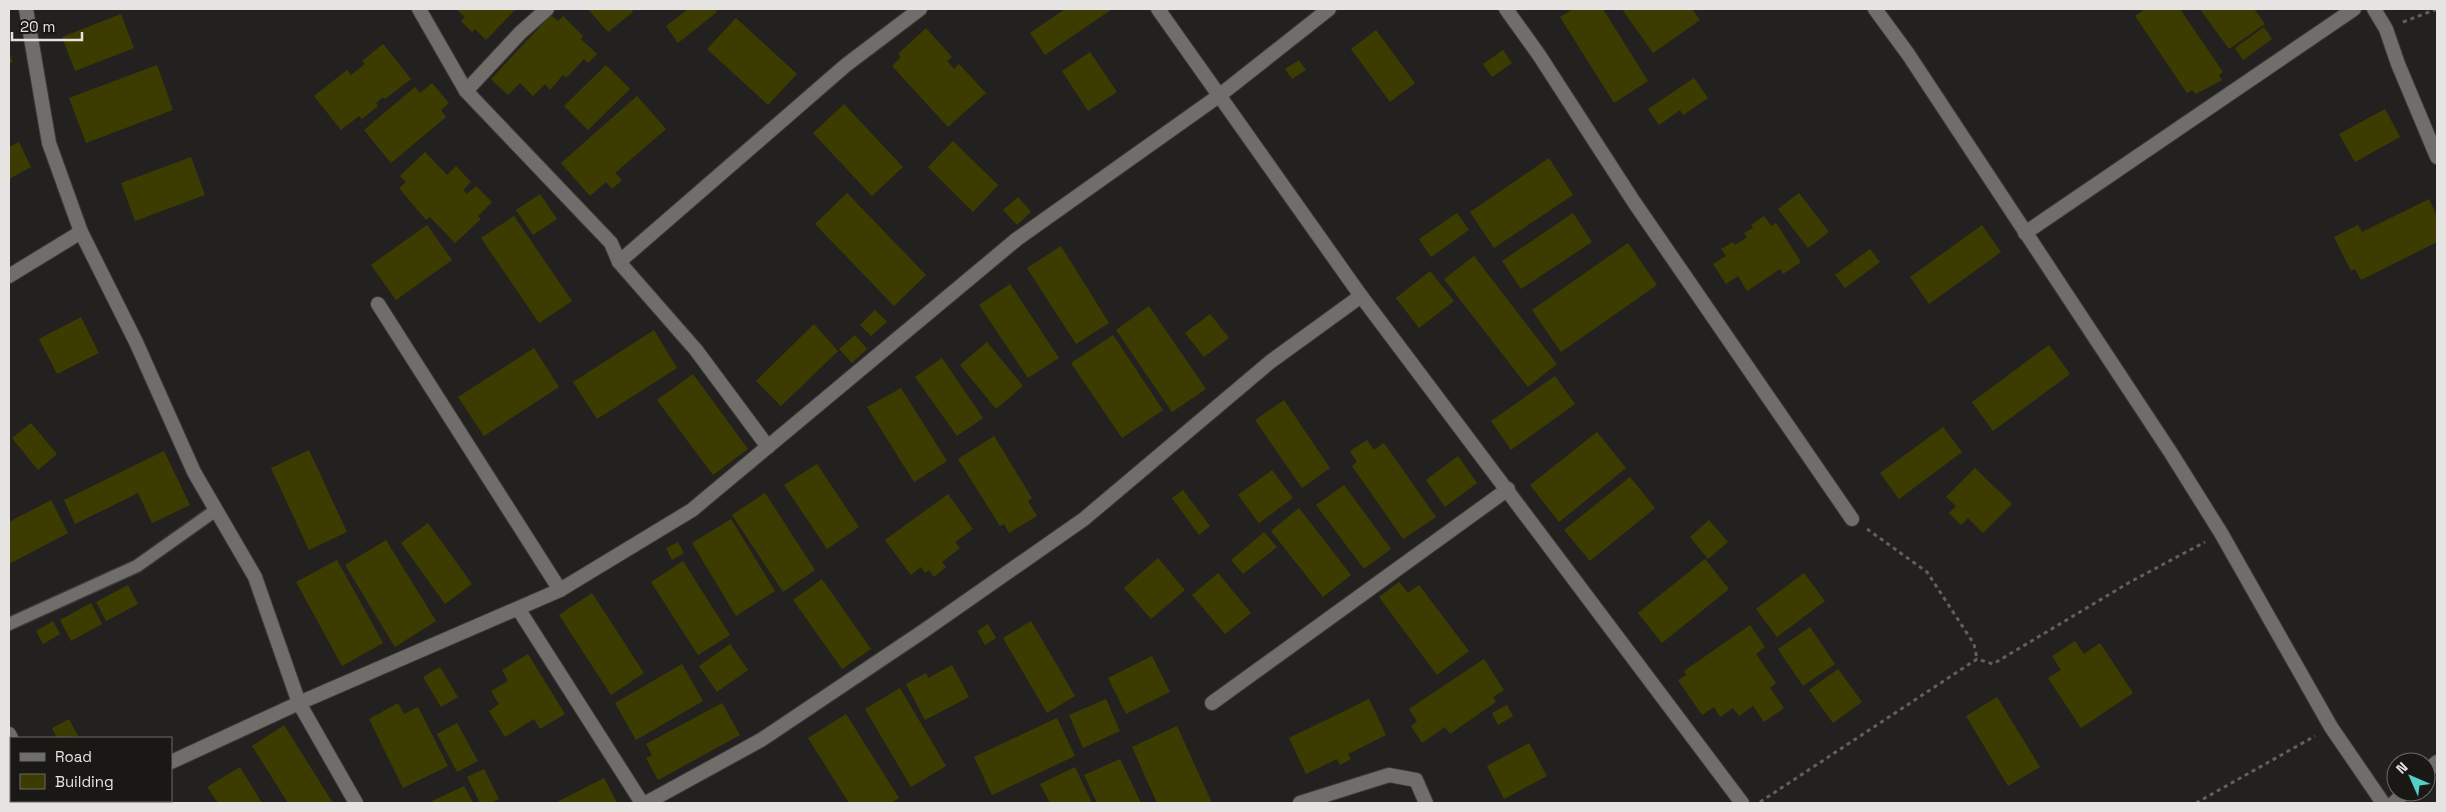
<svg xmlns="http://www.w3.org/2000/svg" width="2446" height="812" viewBox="0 0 2446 812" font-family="'Space Grotesk',sans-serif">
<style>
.building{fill:#3d3c00}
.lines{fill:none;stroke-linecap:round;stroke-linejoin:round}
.service-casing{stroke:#3b3b39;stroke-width:15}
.minor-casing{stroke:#3b3b39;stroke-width:16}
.tertiary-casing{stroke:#3b3b39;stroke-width:16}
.path{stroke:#61605f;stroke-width:3;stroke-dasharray:4 4;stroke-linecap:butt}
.service{stroke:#6f6e6b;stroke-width:12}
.minor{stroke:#6f6e6b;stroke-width:14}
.tertiary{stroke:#6f6e6b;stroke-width:14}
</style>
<rect width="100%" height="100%" fill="#22211f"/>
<g class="building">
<path d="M 456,9 L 516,9 L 486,40 L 475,29 L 472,32 L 461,21 L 465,17 Z"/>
<path d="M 588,9 L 631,9 L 633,12 L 608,32 Z"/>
<path d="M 688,9 L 714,9 L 717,12 L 678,43 L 666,26 Z"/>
<path d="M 1065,9 L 1112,9 L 1045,55 L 1030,33 Z"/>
<path d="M 1573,9 L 1603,9 L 1648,81 L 1614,103 L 1560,17 Z"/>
<path d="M 1622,9 L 1692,9 L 1700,20 L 1653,53 Z"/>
<path d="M 2145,9 L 2180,9 L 2223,72 L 2219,75 L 2222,80 L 2196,94 L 2192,90 L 2187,93 L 2135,16 Z"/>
<path d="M 2200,9 L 2254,9 L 2265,24 L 2229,49 Z"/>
<path d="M 121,14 L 134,48 L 75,71 L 62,37 Z"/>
<path d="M 551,15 L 558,21 L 563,16 L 583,36 L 581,39 L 597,54 L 588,63 L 584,59 L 566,78 L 563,75 L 550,90 L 545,84 L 533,96 L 520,83 L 508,95 L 491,79 Z"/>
<path d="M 736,18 L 797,74 L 768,105 L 707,49 Z"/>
<path d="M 2264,27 L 2272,39 L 2243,60 L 2235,48 Z"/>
<path d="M 926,28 L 952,57 L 947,61 L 954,69 L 959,64 L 986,93 L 948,127 L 892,66 L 901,57 L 898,54 Z"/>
<path d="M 1376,30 L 1415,83 L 1390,102 L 1351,49 Z"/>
<path d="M 383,44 L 411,79 L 385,99 L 383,97 L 376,103 L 378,106 L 362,119 L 359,116 L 341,130 L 314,96 L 347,70 L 351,75 L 365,64 L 362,61 Z"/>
<path d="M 1503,50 L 1512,63 L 1492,77 L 1483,64 Z"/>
<path d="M 9,52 L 13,62 L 9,63 Z"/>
<path d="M 1090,52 L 1117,92 L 1088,111 L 1062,71 Z"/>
<path d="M 1299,60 L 1306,70 L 1292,79 L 1285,69 Z"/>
<path d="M 157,65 L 173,110 L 86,143 L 69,98 Z"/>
<path d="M 606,65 L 630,89 L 588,130 L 564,106 Z"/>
<path d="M 1694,78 L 1708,98 L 1683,115 L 1680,110 L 1659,125 L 1648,109 Z"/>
<path d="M 432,83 L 449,103 L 441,110 L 446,117 L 391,163 L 364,130 L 415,87 L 420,93 Z"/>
<path d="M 637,96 L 666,129 L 615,173 L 622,180 L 612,189 L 606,182 L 590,196 L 561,163 Z"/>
<path d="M 844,104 L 903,167 L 872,196 L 813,133 Z"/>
<path d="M 2385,109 L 2400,137 L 2355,162 L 2339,134 Z"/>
<path d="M 953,141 L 998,185 L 973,212 L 928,167 Z"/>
<path d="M 19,142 L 31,167 L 9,179 L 9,147 Z"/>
<path d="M 425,152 L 447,175 L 456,166 L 471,182 L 463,190 L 467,194 L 476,186 L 492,202 L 478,216 L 481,219 L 455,243 L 430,217 L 426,220 L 399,188 L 406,182 L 400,176 Z"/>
<path d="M 191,157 L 205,195 L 135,221 L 121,183 Z"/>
<path d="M 1549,158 L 1573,195 L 1494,248 L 1470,212 Z"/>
<path d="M 847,193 L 926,275 L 894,306 L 815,224 Z"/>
<path d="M 1799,193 L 1829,232 L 1808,248 L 1778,209 Z"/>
<path d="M 540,194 L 557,219 L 533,235 L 516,210 Z"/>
<path d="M 1018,197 L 1031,212 L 1017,225 L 1003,210 Z"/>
<path d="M 2429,199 L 2437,216 L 2437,242 L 2361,280 L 2355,269 L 2351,271 L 2334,237 L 2358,225 L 2362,232 Z"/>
<path d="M 1457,213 L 1469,230 L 1431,257 L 1419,239 Z"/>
<path d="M 1573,213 L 1592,242 L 1521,289 L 1502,261 Z"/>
<path d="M 514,216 L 572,301 L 539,323 L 481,238 Z"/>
<path d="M 1764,216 L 1771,226 L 1776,223 L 1801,262 L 1783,274 L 1780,269 L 1747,291 L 1738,276 L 1726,284 L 1713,264 L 1726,256 L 1721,249 L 1733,242 L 1735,245 L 1747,237 L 1744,233 L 1753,228 L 1751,225 Z"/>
<path d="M 427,225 L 452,260 L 396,300 L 371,265 Z"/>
<path d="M 1982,225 L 2001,252 L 1929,304 L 1910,277 Z"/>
<path d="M 1628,243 L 1657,285 L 1561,352 L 1532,310 Z"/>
<path d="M 1061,246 L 1109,323 L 1076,344 L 1027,268 Z"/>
<path d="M 1870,249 L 1880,262 L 1845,288 L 1835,275 Z"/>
<path d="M 1474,256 L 1557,364 L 1528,387 L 1444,279 Z"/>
<path d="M 1430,271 L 1454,301 L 1419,328 L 1396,298 Z"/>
<path d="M 1010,284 L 1059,358 L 1028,378 L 979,305 Z"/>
<path d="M 1149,306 L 1206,389 L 1172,412 L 1116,330 Z"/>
<path d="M 875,310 L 887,322 L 871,336 L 860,325 Z"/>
<path d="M 1210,314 L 1229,338 L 1204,357 L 1185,333 Z"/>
<path d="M 81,317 L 99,353 L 57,374 L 39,339 Z"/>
<path d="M 814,324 L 838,351 L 781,406 L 756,381 Z"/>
<path d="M 654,330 L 677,368 L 597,419 L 573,382 Z"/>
<path d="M 855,335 L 867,349 L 852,363 L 839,349 Z"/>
<path d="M 1113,335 L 1163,410 L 1122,438 L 1071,363 Z"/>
<path d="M 987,342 L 1023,386 L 996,409 L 960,365 Z"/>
<path d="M 2049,345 L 2070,374 L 1993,431 L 1972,402 Z"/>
<path d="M 534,348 L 559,387 L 484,436 L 458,397 Z"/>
<path d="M 942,358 L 983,418 L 957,436 L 915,377 Z"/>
<path d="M 693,374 L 748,449 L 713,475 L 657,400 Z"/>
<path d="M 1555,376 L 1575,404 L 1511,450 L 1491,421 Z"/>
<path d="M 901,388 L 947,461 L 914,482 L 867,407 Z"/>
<path d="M 1284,400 L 1330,468 L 1302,488 L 1255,420 Z"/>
<path d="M 31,423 L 57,454 L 38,470 L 12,438 Z"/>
<path d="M 1943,427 L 1962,452 L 1899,499 L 1880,473 Z"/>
<path d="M 1597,432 L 1626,468 L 1559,522 L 1530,485 Z"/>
<path d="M 994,436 L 1032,498 L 1028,501 L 1037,516 L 1009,533 L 1004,524 L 1000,526 L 958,459 Z"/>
<path d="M 1367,440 L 1374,450 L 1384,443 L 1436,517 L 1403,539 L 1352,466 L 1357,462 L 1350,451 Z"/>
<path d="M 309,450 L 347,532 L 309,550 L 271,468 Z"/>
<path d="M 164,451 L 190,505 L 152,523 L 138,493 L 75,524 L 64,500 Z"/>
<path d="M 1458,456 L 1477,483 L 1445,507 L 1426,480 Z"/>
<path d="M 817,464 L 859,527 L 827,549 L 784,485 Z"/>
<path d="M 1975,468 L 2012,504 L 1983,533 L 1968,518 L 1961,525 L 1949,513 L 1956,506 L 1946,497 Z"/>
<path d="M 1272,470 L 1293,498 L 1259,523 L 1238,495 Z"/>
<path d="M 1630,477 L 1655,508 L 1590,561 L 1564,530 Z"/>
<path d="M 1344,485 L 1391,549 L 1364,569 L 1316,505 Z"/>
<path d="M 1183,490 L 1210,526 L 1199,535 L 1172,498 Z"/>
<path d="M 765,493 L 815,570 L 783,592 L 732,515 Z"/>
<path d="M 948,494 L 973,529 L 955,542 L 960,548 L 942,562 L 946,567 L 934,577 L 929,570 L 925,573 L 921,567 L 911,575 L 885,540 Z"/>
<path d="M 51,500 L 68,533 L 9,564 L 9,522 Z"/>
<path d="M 1299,508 L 1351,575 L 1323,597 L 1271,531 Z"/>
<path d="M 731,519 L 775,591 L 736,616 L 692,543 Z"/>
<path d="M 1709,520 L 1728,542 L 1708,559 L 1690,537 Z"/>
<path d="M 428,523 L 472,584 L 445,604 L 401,543 Z"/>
<path d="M 1264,532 L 1277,547 L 1243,574 L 1231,560 Z"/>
<path d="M 386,540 L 436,621 L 395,647 L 345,565 Z"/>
<path d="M 678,542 L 684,553 L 672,560 L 666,548 Z"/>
<path d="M 1158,558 L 1185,590 L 1151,619 L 1124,588 Z"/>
<path d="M 1705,559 L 1729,589 L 1662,643 L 1638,613 Z"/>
<path d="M 337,560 L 383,643 L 342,666 L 296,582 Z"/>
<path d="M 683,561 L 730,635 L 698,655 L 651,582 Z"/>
<path d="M 1218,573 L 1251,613 L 1225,634 L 1192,595 Z"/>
<path d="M 1804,573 L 1825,601 L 1777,637 L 1756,609 Z"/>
<path d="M 822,579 L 871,649 L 842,669 L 793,600 Z"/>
<path d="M 1399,582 L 1408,593 L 1419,585 L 1469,651 L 1437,675 L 1379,597 Z"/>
<path d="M 128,585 L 138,604 L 106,621 L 96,602 Z"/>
<path d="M 592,593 L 644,673 L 611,695 L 559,615 Z"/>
<path d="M 91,603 L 102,624 L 71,641 L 60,620 Z"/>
<path d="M 53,621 L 60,634 L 43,644 L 36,631 Z"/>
<path d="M 1031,621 L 1075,696 L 1047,713 L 1003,638 Z"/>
<path d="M 988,624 L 996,638 L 985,645 L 977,631 Z"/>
<path d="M 1750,625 L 1765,647 L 1756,654 L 1776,683 L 1770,688 L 1784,708 L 1764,722 L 1753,706 L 1739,716 L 1733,708 L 1720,717 L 1714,707 L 1702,715 L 1678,680 L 1686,675 L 1684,671 Z"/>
<path d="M 1810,627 L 1835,664 L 1803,686 L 1778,649 Z"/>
<path d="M 2075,641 L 2084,654 L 2100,643 L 2133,693 L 2081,728 L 2048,678 L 2061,670 L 2052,656 Z"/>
<path d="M 730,644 L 748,670 L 717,692 L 699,666 Z"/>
<path d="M 528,654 L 565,714 L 540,729 L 534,719 L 505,737 L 489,711 L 499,704 L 491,691 L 508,681 L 502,670 Z"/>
<path d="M 1152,656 L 1170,692 L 1126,714 L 1108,678 Z"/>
<path d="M 1484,659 L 1504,690 L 1493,697 L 1496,702 L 1450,734 L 1445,727 L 1422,743 L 1411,726 L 1417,721 L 1409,709 Z"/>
<path d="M 682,664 L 703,701 L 636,740 L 615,703 Z"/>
<path d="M 952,665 L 969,697 L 925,720 L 906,684 L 926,673 L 928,678 Z"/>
<path d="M 440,667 L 458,697 L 441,707 L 423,677 Z"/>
<path d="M 1838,669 L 1862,702 L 1833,723 L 1809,690 Z"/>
<path d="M 900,688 L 946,766 L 911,787 L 865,709 Z"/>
<path d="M 1997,697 L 2040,767 L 2008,786 L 1966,716 Z"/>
<path d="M 1106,699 L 1120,731 L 1083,748 L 1069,715 Z"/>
<path d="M 1369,699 L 1386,735 L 1348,754 L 1351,759 L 1340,765 L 1337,759 L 1306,774 L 1289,738 Z"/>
<path d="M 398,703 L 404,714 L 418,707 L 448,766 L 403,788 L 369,719 Z"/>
<path d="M 722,703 L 740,735 L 658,780 L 646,758 L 652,755 L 646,744 Z"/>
<path d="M 1507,705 L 1513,716 L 1498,725 L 1492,713 Z"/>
<path d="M 846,714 L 899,798 L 891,803 L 849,803 L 808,738 Z"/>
<path d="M 1057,718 L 1075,756 L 992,795 L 974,757 Z"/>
<path d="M 69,719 L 78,736 L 57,738 L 52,728 Z"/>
<path d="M 457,723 L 478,761 L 457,772 L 437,734 Z"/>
<path d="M 284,725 L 333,803 L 288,803 L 252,746 Z"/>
<path d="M 1177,726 L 1212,803 L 1157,803 L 1132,747 Z"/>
<path d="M 1529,743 L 1547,776 L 1504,799 L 1487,766 Z"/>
<path d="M 1120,759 L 1141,803 L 1097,803 L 1084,775 Z"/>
<path d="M 240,767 L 262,803 L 218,803 L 207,787 Z"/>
<path d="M 1075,767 L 1092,803 L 1050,803 L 1040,784 Z"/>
<path d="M 484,769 L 499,799 L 490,803 L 480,803 L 467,777 Z"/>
<path d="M 604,778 L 617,803 L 555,803 Z"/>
<path d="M 9,786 L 11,801 L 16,801 L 17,803 L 9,803 Z"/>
<path d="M 464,786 L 473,803 L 428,803 Z"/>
<path d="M 144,801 L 169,801 L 170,803 L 138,803 Z"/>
</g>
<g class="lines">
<defs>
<path id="service" d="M 9,624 L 137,566 L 216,510"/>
<g id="minor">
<path d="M 26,9 L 49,143 L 81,232 L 136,342 L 194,472 L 255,577 L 299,703 L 356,803"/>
<path d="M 419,9 L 466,91 L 611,243 L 619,262 L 696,350 L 768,447"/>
<path d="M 1158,9 L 1361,296 L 1742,803"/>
<path d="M 1506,9 L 1539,55 L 1634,202 L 1852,519"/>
<path d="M 1875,9 L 1908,54 L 2171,453 L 2221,533 L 2331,727 L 2383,803"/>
<path d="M 2374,9 L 2386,29 L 2398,64 L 2437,157"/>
<path d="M 466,91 L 520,33 L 547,9"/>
<path d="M 2025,233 L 2354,9"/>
<path d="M 619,262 L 846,65 L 920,9"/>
<path d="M 9,276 L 81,232"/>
<path d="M 378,304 L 560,590"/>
<path d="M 519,610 L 642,803"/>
<path d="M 1212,703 L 1508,489"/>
<path d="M 171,762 L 299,703 L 560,590 L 692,510 L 1017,239 L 1220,95 L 1329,9"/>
<path d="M 2426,772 L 2437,762"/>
<path d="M 82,803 L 87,801"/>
<path d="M 646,803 L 761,740 L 925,630 L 1084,519 L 1270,362 L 1361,296"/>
<path d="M 1300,803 L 1389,775 L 1416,780 L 1426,803"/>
<path d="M 2394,803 L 2405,792"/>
</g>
<g id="tertiary">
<path d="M 9,734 L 11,738"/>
<path d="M 54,801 L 55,803"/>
</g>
</defs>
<use href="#service" class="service-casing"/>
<use href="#minor" class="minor-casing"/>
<use href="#tertiary" class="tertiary-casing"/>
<g class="path">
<path d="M 2403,22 L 2437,9"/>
<path d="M 1867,529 L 1927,572 L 1974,644 L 1977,659"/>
<path d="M 1760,802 L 1977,659 L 1993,664 L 2130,582 L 2205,542"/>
<path d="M 2196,803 L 2315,736"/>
</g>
<use href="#service" class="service"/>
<use href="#minor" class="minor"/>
<use href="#tertiary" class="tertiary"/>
</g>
<rect width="2446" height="812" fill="none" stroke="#e5e4e3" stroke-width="20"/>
<rect x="10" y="737" width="162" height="65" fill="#191815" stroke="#6b6a67"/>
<rect x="20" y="753" width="25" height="8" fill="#6f6e6b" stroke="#6b6a67"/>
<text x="55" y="762" font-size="15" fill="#e5e4e3">Road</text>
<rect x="20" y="774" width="25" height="15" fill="#3d3c00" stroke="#6b6a67"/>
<text x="55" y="787" font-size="15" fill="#e5e4e3">Building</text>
<g transform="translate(2411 777) rotate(315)"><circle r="24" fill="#191815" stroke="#6b6a67"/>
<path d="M0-4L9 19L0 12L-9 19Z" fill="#55cec5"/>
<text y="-8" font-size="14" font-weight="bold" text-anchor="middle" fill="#e5e4e3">N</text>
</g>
<path d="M12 32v8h70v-8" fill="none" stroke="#e5e4e3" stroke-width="2.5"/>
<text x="20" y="32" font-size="15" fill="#e5e4e3" stroke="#191815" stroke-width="4" paint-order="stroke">20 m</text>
</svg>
